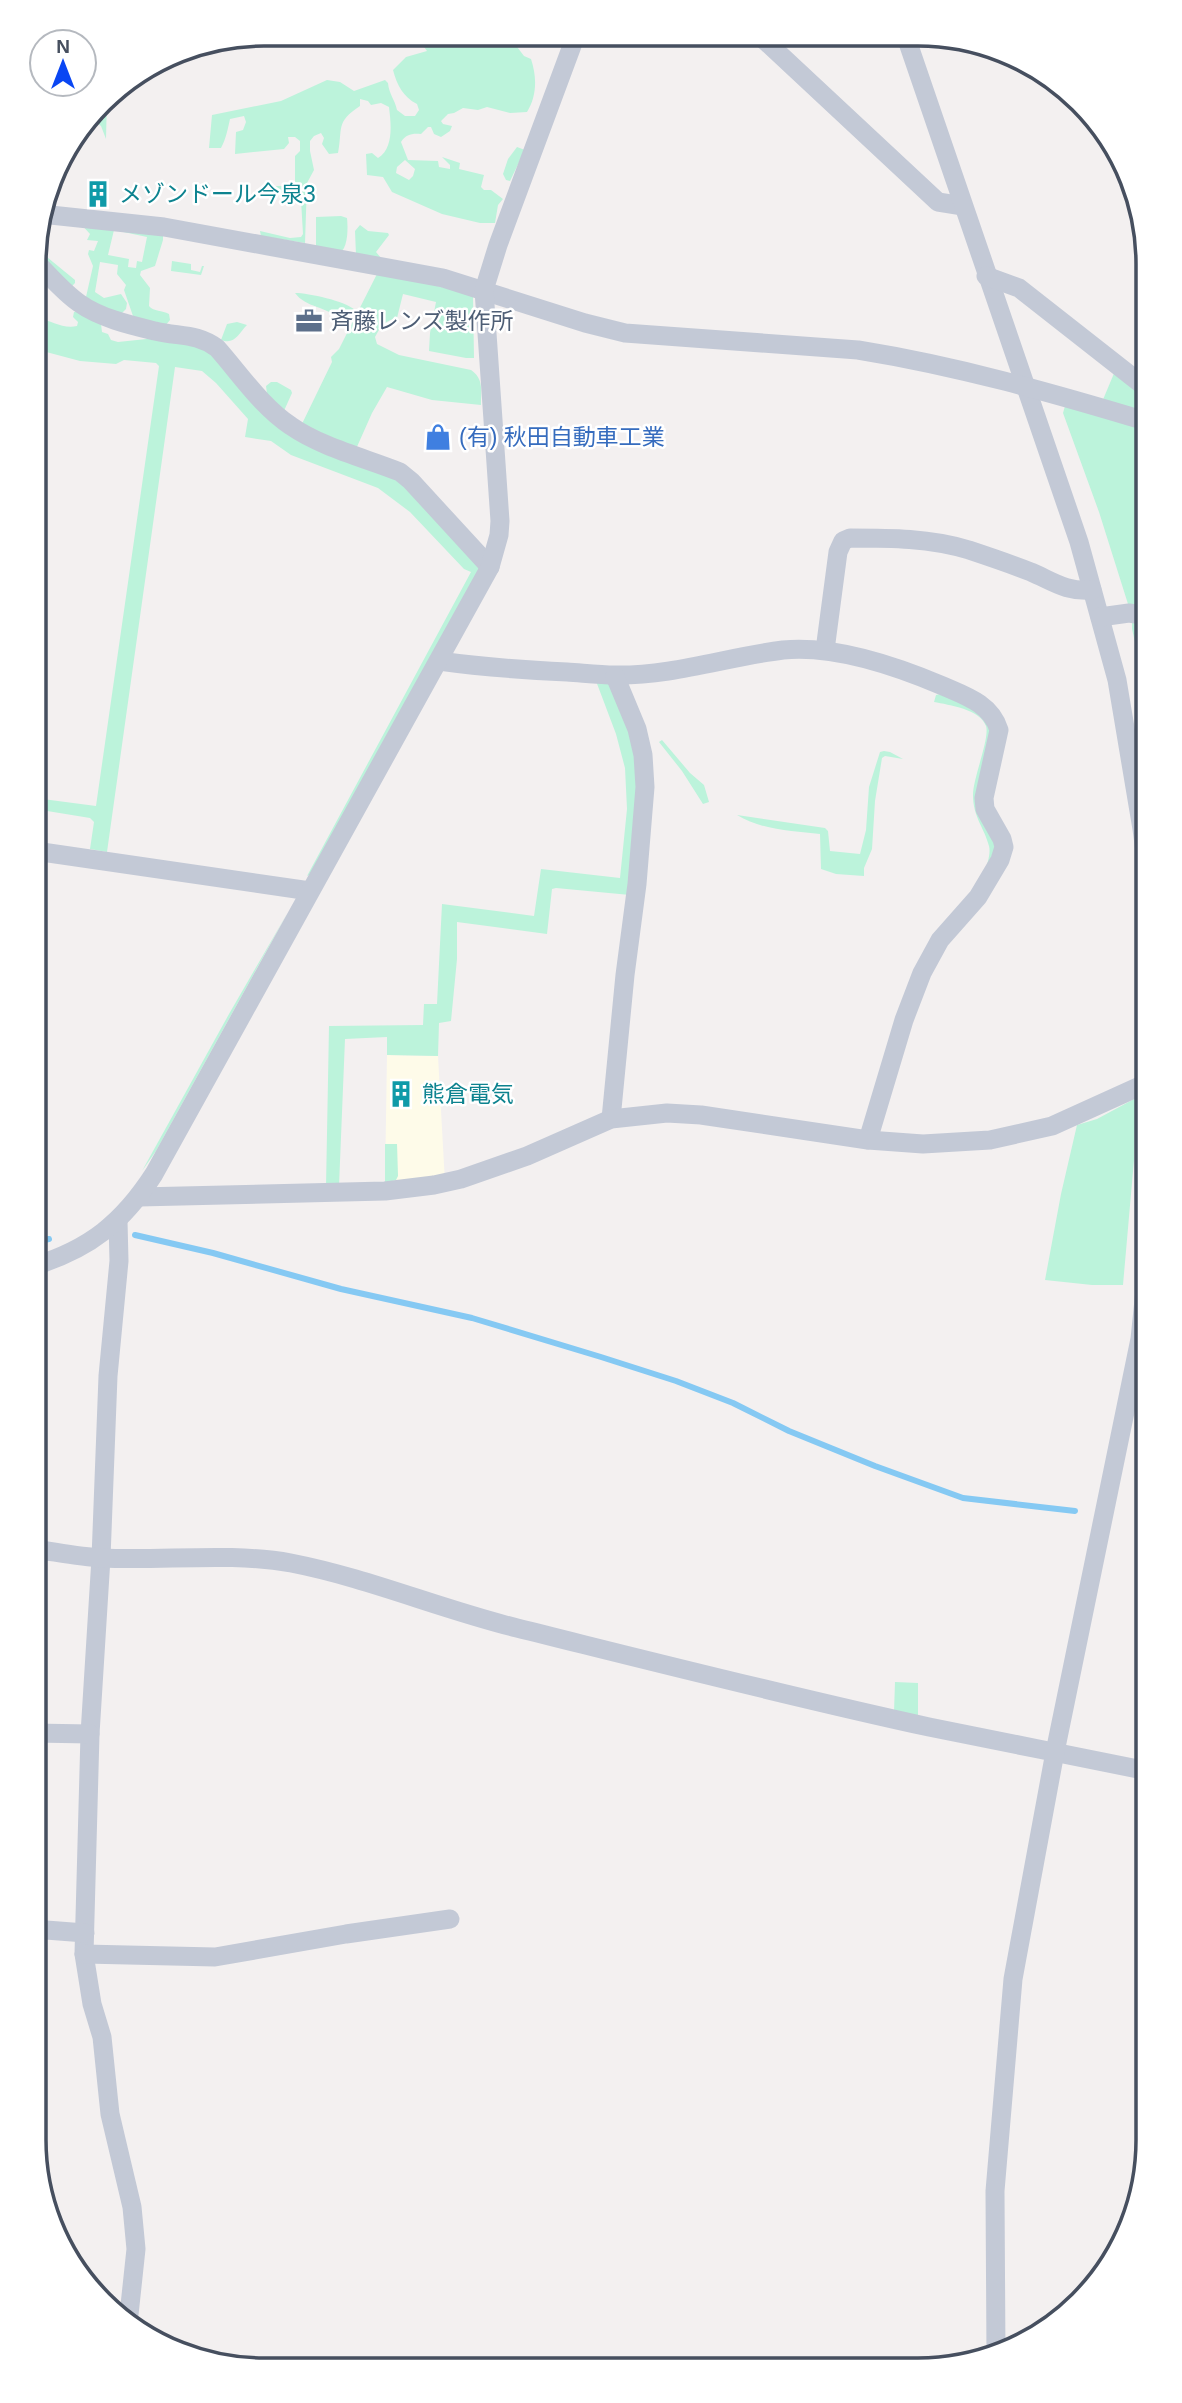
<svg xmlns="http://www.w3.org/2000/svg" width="1182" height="2403" viewBox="0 0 1182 2403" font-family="Arial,'Noto Sans JP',sans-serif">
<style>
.commercial{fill:#fefbe9}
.green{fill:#bcf3db;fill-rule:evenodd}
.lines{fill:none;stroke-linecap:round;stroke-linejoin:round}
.stream{stroke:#85c9f3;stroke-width:6}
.minor{stroke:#c3c9d6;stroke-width:19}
.labels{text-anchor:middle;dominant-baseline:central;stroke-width:5;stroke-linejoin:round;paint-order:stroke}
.culture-label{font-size:23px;fill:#0d838f;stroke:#fff;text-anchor:start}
.service-label{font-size:23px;fill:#4e5e75;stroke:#fff;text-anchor:start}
.shop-label{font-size:23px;fill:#366cbe;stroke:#fff;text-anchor:start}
.rim{fill:none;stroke:#464f5f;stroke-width:3.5}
</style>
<rect width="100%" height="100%" fill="#f3f0f0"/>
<path class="commercial" d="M 387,1055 L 438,1056 L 445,1183 L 385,1183 Z"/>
<g class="green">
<path d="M 418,34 L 508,35 L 524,56 L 531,59 C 537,77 537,96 527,112 L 510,113 L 487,107 L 478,110 L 463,108 L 454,113 L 448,114 L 441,121 L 443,124 L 452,126 L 450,131 L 441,137 L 434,134 L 431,127 L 428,127 L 421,134 C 413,133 406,134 401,142 L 408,160 L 438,161 L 439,167 L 450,169 L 450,165 L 442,157 L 460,163 L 459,169 L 484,175 L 481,187 L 484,190 L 491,190 L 503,199 L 498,205 L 495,223 L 480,223 L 442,214 L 392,192 L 383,177 L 367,175 L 366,154 L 372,153 L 378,158 C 394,148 391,124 389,107 L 381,103 L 371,105 L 368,101 L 360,99 L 360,106 C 335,122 343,129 338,153 L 329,154 L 322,144 L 324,138 L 321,133 L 314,136 L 310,141 L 310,151 L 314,170 L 307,183 L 305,243 L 261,236 L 260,231 L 290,238 L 301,237 L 303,234 L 301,200 L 280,193 L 271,186 L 295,186 L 295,156 L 300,151 L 300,141 L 295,137 L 288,137 L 289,143 L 284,149 L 235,154 L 236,132 L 243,130 L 246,122 L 244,116 L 230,119 C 228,128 226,139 221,148 L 209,148 L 212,115 L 281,101 L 327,80 L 340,82 L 354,91 L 385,80 L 388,83 C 389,94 395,100 397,110 L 405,116 L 415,116 L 419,110 L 417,104 C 403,97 397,85 393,70 L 406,57 L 427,51 L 417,37 ZM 405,160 L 415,169 L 413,176 L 409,180 L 396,173 L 397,167 Z"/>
<path d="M 107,97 L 106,139 L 101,126 L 91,118 Z"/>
<path d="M 517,147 L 525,150 L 510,181 L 506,180 L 503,174 L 508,159 Z"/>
<path d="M 341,216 L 347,218 C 348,228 348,244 342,251 L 316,246 L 316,217 Z"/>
<path d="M 39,223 L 42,223 L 43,227 L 42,253 L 75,280 L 75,283 L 72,286 L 35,257 L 35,234 Z"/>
<path d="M 80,223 L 163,231 L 163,240 L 155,266 L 141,271 L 140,275 L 150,288 L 149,306 C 154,312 162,310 169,314 L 170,320 L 164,327 L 133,316 L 124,290 L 126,285 L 117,274 L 118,265 L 100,262 L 95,292 L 104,298 L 121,294 L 127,303 L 126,309 L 122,313 L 112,315 L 86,297 L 93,266 L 88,254 L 89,250 L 94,251 L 98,241 L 87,240 L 90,234 ZM 114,230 L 147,237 L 142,262 L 137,261 L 136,268 L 128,267 L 129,259 L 108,255 Z"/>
<path d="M 360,225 L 368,231 L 388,233 L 389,235 L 376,252 L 381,258 L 356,255 L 355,231 Z"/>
<path d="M 172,261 L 191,264 L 191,270 L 200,272 L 202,266 L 204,266 L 201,275 L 171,271 Z"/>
<path d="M 377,274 L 426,283 L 473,295 L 474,358 L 466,358 L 429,351 L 430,333 L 436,302 L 403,294 L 397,318 C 384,321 381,326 375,337 L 377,344 L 399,355 L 471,370 C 484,379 481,391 481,405 L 432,400 L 387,387 L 372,413 L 356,449 L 300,428 L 332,362 L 331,357 L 339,349 Z"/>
<path d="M 295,293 C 309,293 345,301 355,310 L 349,319 L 339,319 C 326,306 306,308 295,293 Z"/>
<path d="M 74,312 L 78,312 L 101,324 L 102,332 L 108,334 L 111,340 L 118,342 L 156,338 L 206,346 L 274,418 L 401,481 L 482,567 L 311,874 L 307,876 L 471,572 L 464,569 L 410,512 L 378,488 L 291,455 L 271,441 L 245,437 L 248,419 L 216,383 L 202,371 L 175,367 L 107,852 L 90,849 L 94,822 L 90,818 L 35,809 L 35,798 L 96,806 L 159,366 L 156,363 L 124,360 L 116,364 L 80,361 L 35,349 L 35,322 L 39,318 C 51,321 63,329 77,326 L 78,322 L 73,317 Z"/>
<path d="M 237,322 L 247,325 C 238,334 235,345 221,340 L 227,324 Z"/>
<path d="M 1115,371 L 1149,396 L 1149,418 L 1102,402 Z"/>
<path d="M 271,382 L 277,382 L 291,390 L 292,393 L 283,413 L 267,394 L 266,386 Z"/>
<path d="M 1065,406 L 1149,429 L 1149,612 L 1128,604 L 1099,512 L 1063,413 Z"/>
<path d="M 1132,621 L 1149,622 L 1149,703 L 1132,629 Z"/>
<path d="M 596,681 L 612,682 L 638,758 L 630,895 L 556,888 L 552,889 L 547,934 L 457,922 L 457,959 L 451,1021 L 439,1023 L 438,1056 L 387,1055 L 387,1037 L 345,1039 L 339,1186 L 326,1187 L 329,1026 L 423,1025 L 424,1004 L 437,1004 L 442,904 L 534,916 L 541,869 L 620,878 L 627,809 L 625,768 L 616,734 Z"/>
<path d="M 940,694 L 972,708 L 991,728 L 986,763 L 996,846 L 985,872 C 987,864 991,854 989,846 C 984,827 973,817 973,795 C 973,778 990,738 986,726 C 980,709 949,705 934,702 L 936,695 Z"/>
<path d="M 662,740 L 690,773 L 704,785 L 709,802 L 703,804 L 682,771 L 659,742 Z"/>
<path d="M 884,751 L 890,752 L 903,759 L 885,756 L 882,758 L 875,801 L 872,849 L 864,868 L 864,876 L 836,874 L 821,869 L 820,834 C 793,831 761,830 737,815 L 825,828 L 828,831 L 830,851 L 860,854 L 866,830 L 869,787 L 880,752 Z"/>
<path d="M 288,912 L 156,1151 L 142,1171 L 229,1014 Z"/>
<path d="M 1136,1098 L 1134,1160 L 1123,1285 L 1092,1285 L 1045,1280 L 1061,1194 L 1077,1125 L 1097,1119 Z"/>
<path d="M 385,1144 L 397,1144 L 398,1176 L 396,1180 L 385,1183 Z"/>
<path d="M 1145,1501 L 1148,1501 L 1148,1533 L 1139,1533 Z"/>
<path d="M 895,1682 L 918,1683 L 918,1718 L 894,1712 Z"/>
</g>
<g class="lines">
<g class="stream">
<path d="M 135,1235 L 213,1253 L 341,1289 L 472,1318 L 601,1357 L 676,1381 L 733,1403 L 789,1431 L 875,1466 L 963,1498 L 1075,1511"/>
<path d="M 34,1242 L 49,1239"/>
<path d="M 1141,1518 L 1148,1519"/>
</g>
<g class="minor">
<path d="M 760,36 L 938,202 L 963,206"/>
<path d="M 906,37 L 1079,542 L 1117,680 L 1142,829 L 1149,881"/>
<path d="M 41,214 L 164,227 L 443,278 L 585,323 L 625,333 L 858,350 C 957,366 1053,393 1149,422"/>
<path d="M 35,261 C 49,275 63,292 79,303 C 100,318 130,325 155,331 C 180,337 196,333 217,348 C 240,374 262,407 291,426 C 321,447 365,458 400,472 L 411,481 L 490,567"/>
<path d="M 986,276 L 1019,288 L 1149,390"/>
<path d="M 1100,617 L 1129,613 L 1149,616"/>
<path d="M 825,650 L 838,552 L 843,541 L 850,538 C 890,538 930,538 969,550 C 990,557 1011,564 1031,572 C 1054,582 1066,592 1092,590"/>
<path d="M 439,661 C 482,667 524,670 567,672 C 583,673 599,675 615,675 C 672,676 727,657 783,650 C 834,645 896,666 943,686 C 966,696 991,704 999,730 L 984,798 L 985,809 L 1002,839 L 1004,847 L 1000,860 L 978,897 L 940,940 L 922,973 L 904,1020 L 868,1140"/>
<path d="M 35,851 L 310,891"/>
<path d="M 611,1119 L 625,975 L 637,884 L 645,787 L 643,755 L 637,729 L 615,676"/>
<path d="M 139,1197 L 385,1191 L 434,1185 L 461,1179 L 527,1156 L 611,1119 L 667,1113 L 701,1115 L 868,1140 L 923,1144 L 990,1140 L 1052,1126 L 1149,1082"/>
<path d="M 118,1221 L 119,1261 L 108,1376 L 101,1558 L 90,1734 L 84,1954 L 92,2004 L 102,2037 L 110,2114 L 132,2207 L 136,2249 L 128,2324"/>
<path d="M 34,1266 C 90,1249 123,1222 154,1174 L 490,567 L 499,535 L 500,521 L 484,290 L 498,245 L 576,35"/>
<path d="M 34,1549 C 56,1552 79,1557 102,1558 C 164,1561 229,1552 291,1563 C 368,1578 440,1609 517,1628 C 654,1662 791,1697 929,1727 C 1002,1742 1075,1756 1148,1771"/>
<path d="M 34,1733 L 90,1734"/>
<path d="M 33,1929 L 85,1933"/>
<path d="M 84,1954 L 215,1957 L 346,1934 L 450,1919"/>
<path d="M 996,2356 L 995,2191 L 1013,1979 L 1055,1752 L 1140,1339 L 1148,1261"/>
</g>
</g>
<defs>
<symbol id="building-bare" viewBox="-9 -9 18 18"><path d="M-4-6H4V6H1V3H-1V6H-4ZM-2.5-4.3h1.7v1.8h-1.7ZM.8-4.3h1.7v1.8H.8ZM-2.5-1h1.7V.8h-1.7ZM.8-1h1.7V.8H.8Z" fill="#0f9aa8" stroke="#fff" stroke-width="2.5" paint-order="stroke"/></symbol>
<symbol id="office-bare" viewBox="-9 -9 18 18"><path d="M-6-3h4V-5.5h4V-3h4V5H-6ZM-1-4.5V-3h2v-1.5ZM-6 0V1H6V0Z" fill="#5c6f8a" stroke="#fff" stroke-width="2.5" paint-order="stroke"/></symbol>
<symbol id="shop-bare" viewBox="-9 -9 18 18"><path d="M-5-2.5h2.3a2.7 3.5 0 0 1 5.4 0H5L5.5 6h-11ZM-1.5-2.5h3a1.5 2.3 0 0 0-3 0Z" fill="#3f7fe0" stroke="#fff" stroke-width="2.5" paint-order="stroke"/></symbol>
</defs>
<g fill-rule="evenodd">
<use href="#building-bare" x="79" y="175" width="38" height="38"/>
<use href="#office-bare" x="290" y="302" width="38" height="38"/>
<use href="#shop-bare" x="419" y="418" width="38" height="38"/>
<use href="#building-bare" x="382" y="1075" width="38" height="38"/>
</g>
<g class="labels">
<g class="culture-label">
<text x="119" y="194">メゾンドール今泉3</text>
<text x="422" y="1094">熊倉電気</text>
</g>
<g class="service-label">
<text x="330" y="321">斉藤レンズ製作所</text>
</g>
<g class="shop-label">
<text x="459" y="437">(有) 秋田自動車工業</text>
</g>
</g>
<path d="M0 0H1182V2403H0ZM264 46H918A218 218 0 0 1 1136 264V2140A218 218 0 0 1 918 2358H264A218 218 0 0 1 46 2140V264A218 218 0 0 1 264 46Z" fill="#fff" fill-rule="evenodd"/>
<path class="rim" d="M264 46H918A218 218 0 0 1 1136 264V2140A218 218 0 0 1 918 2358H264A218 218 0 0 1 46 2140V264A218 218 0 0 1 264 46Z"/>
<g transform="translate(63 63)"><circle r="33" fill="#ffffff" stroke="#b5b9bf" stroke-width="2"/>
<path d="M0-5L12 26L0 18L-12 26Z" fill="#0a46f3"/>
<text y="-10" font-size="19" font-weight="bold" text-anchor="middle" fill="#464f5f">N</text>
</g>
</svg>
